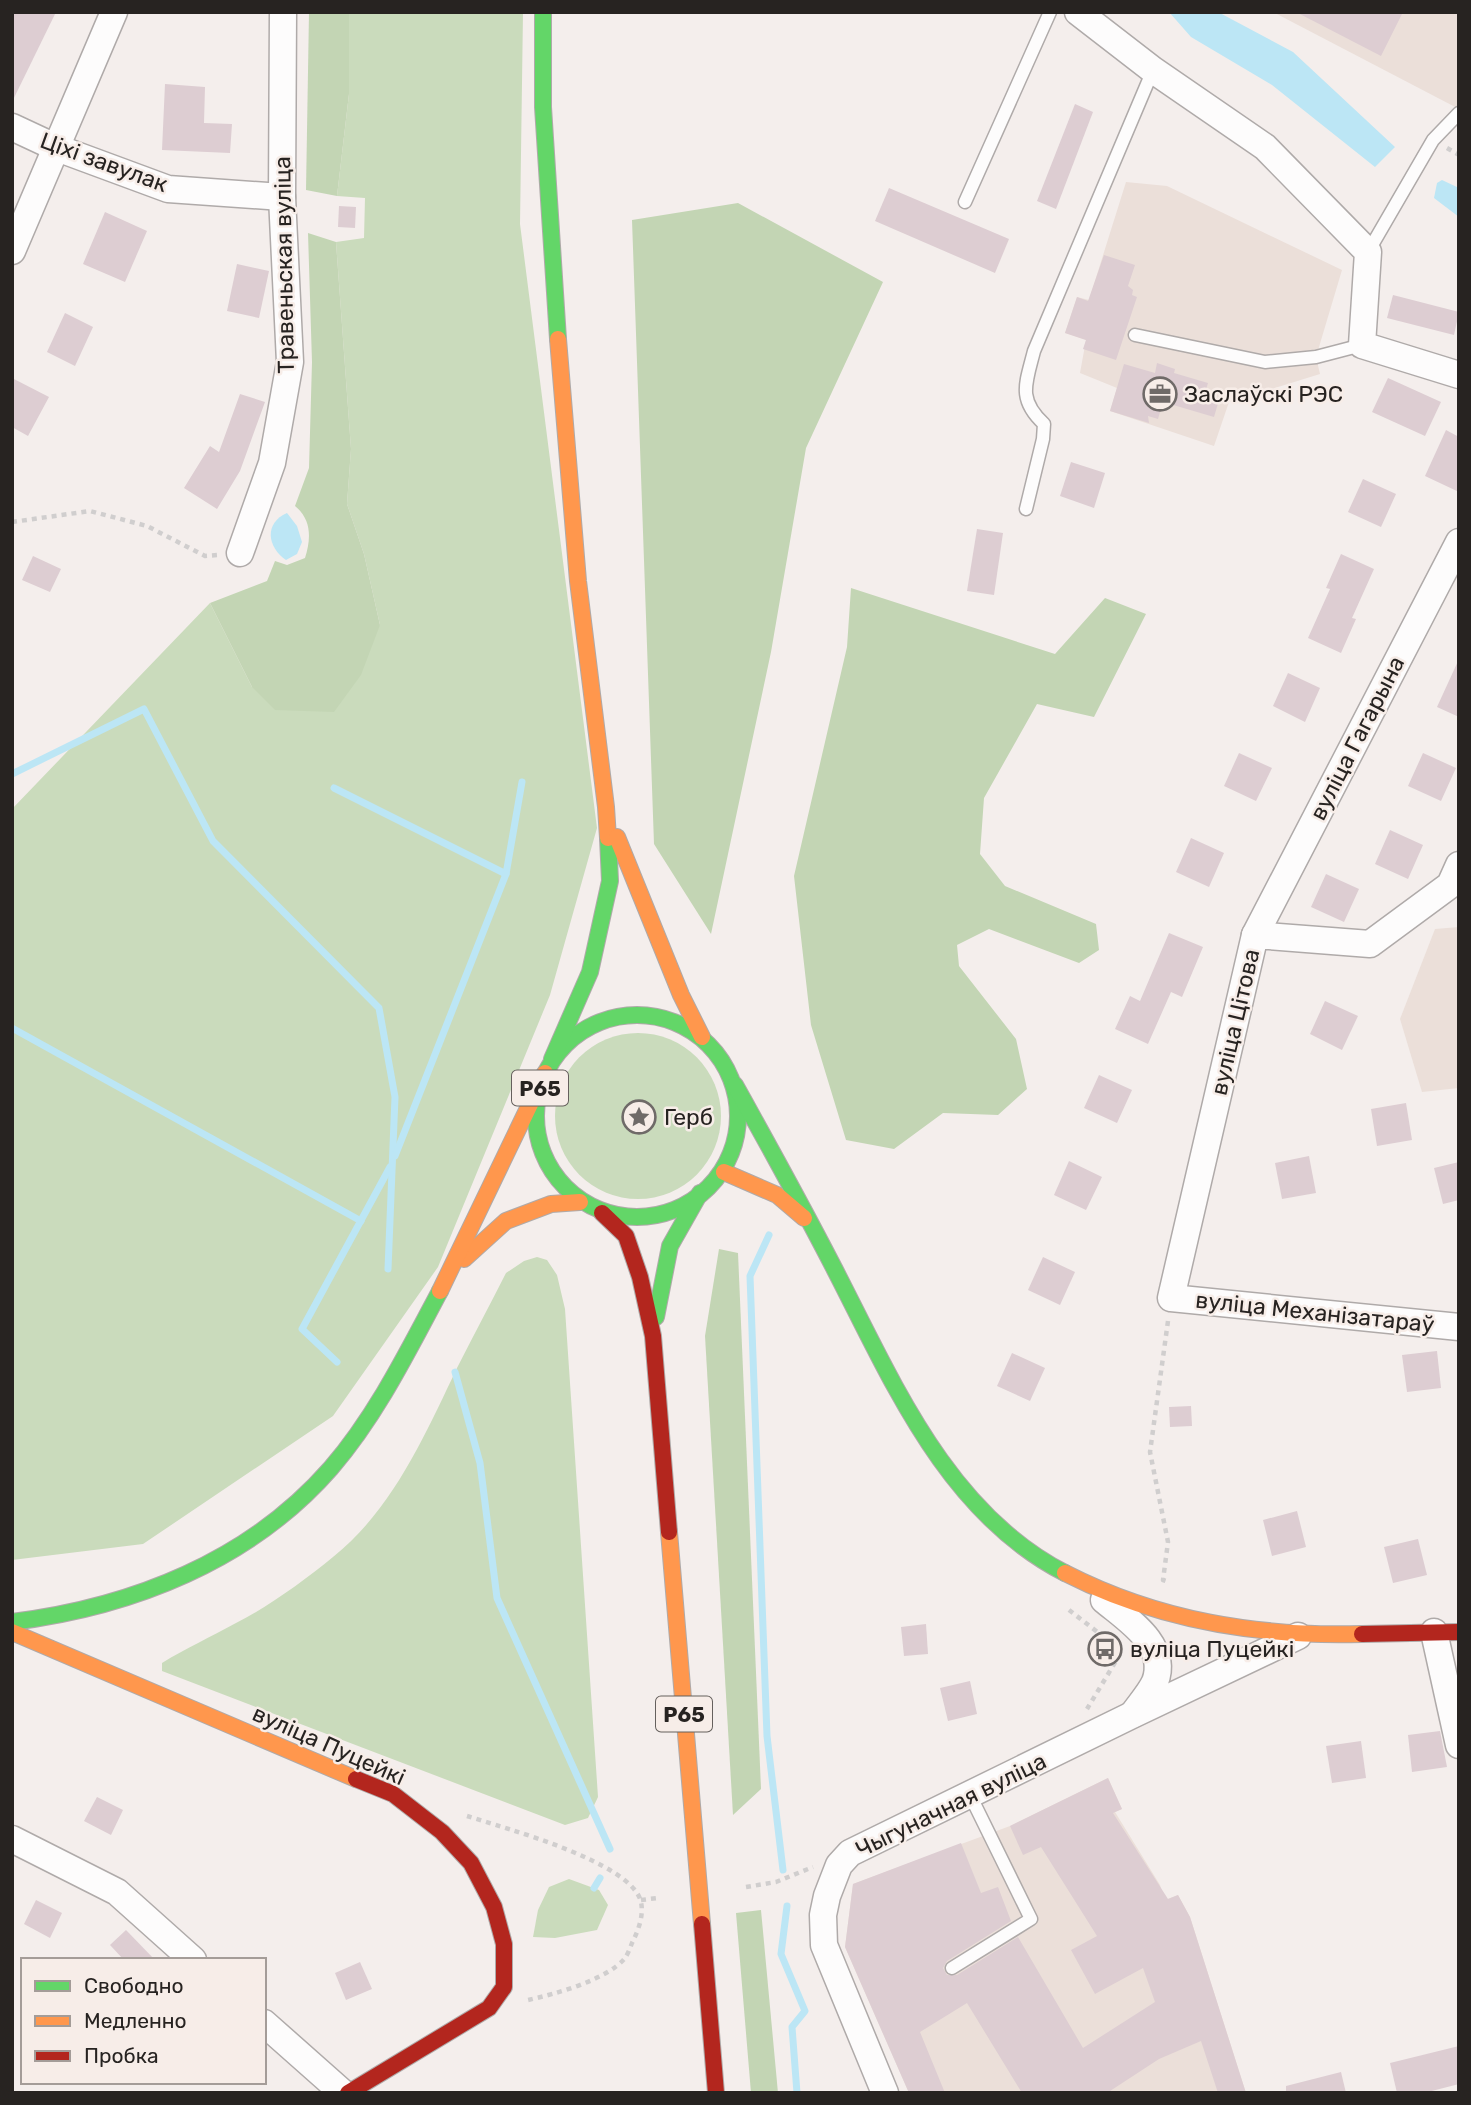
<svg xmlns="http://www.w3.org/2000/svg" width="1471" height="2105" viewBox="0 0 1471 2105" font-family="Rubik,sans-serif">
<style>
.built{fill:#ebdfd9}
.green{fill:#cadbbc}
.forest{fill:#c3d5b4}
.water{fill:#bce6f5}
.lines{fill:none;stroke-linecap:round;stroke-linejoin:round}
.stream{stroke:#bce6f5;stroke-width:7}
.building{fill:#ddcdd2}
.lane-casing{stroke:#afaaa9;stroke-width:15}
.street-casing{stroke:#afaaa9;stroke-width:29}
.fast-casing{stroke:#afaaa9;stroke-width:18}
.slow-casing{stroke:#afaaa9;stroke-width:18}
.jam-casing{stroke:#afaaa9;stroke-width:18}
.path{stroke:#d0cece;stroke-width:4.5;stroke-dasharray:5 5;stroke-linecap:butt}
.lane{stroke:#fdfcfc;stroke-width:12}
.street{stroke:#fdfcfc;stroke-width:26}
.fast{stroke:#63d668;stroke-width:16}
.slow{stroke:#ff974d;stroke-width:16}
.jam{stroke:#b3261e;stroke-width:16}
.labels{text-anchor:middle;dominant-baseline:central;stroke-width:5;stroke-linejoin:round;paint-order:stroke}
.shield{fill:#f7ede8;stroke:#65605d;stroke-width:2}
.shield-label{font-size:21px;font-weight:bold;fill:#272321}
.street-label{font-size:23px;fill:#272321;stroke:#f7ede8}
.poi-label{font-size:23px;fill:#272321;stroke:#f7ede8;text-anchor:start}
</style>
<rect width="100%" height="100%" fill="#f4eeec"/>
<g class="built">
<path d="M 1273,12 L 1459,12 L 1459,109 Z"/>
<path d="M 1126,182 L 1167,186 L 1342,270 L 1316,357 L 1320,374 L 1229,402 L 1214,446 L 1110,411 L 1117,388 L 1080,373 L 1086,340 L 1065,333 L 1077,297 L 1089,300 Z"/>
<path d="M 1459,927 L 1459,1088 L 1422,1092 L 1400,1019 L 1435,929 Z"/>
<path d="M 1108,1778 L 1122,1809 L 1115,1812 L 1160,1885 L 1165,1900 L 1178,1895 L 1190,1917 L 1246,2093 L 909,2093 L 845,1947 L 853,1884 L 1010,1826 Z"/>
</g>
<g class="green">
<path d="M 349,12 L 523,12 L 520,224 L 597,828 L 550,995 L 438,1267 L 333,1416 L 143,1544 L 12,1560 L 12,809 L 210,603 L 252,687 L 380,625 L 364,554 L 347,504 L 351,449 L 336,242 L 364,238 L 365,198 L 337,196 L 349,94 Z"/>
<circle cx="638" cy="1116" r="83"/>
<path d="M 537,1257 L 547,1260 L 557,1275 L 565,1309 L 598,1797 L 588,1818 L 565,1825 L 162,1671 L 162,1663 C 186,1648 211,1637 236,1623 C 268,1607 305,1580 333,1557 C 393,1509 425,1435 457,1368 C 473,1336 490,1305 506,1273 L 524,1261 Z"/>
<path d="M 569,1879 L 599,1890 L 608,1905 L 597,1930 L 555,1938 L 533,1937 L 538,1910 L 549,1887 Z"/>
</g>
<g class="forest">
<path d="M 309,12 L 349,12 L 349,94 L 337,196 L 306,190 Z"/>
<path d="M 738,203 L 883,282 L 806,448 L 771,652 L 711,934 L 654,844 L 632,220 Z"/>
<path d="M 308,233 L 336,242 L 351,449 L 347,504 L 364,554 L 380,625 L 361,675 L 334,712 L 275,710 L 252,687 L 210,603 L 267,581 L 275,561 L 287,565 L 305,558 C 311,539 312,520 295,506 L 309,468 L 312,362 Z"/>
<path d="M 851,588 L 1055,654 L 1105,598 L 1146,614 L 1094,717 L 1037,704 L 984,798 L 980,854 L 1005,886 L 1096,924 L 1099,950 L 1079,963 L 989,929 L 957,945 L 959,966 L 1016,1039 L 1027,1089 L 998,1115 L 943,1113 L 894,1149 L 846,1140 L 811,1025 L 794,876 L 847,647 Z"/>
<path d="M 719,1249 L 738,1253 L 761,1789 L 733,1815 L 705,1336 Z"/>
<path d="M 761,1910 L 778,2093 L 751,2093 L 736,1913 Z"/>
</g>
<g class="water">
<path d="M 1169,12 L 1218,12 L 1293,52 L 1395,147 L 1375,167 L 1272,85 L 1191,37 Z"/>
<path d="M 1442,180 L 1459,188 L 1459,217 L 1434,198 L 1437,183 Z"/>
<path d="M 287,513 L 297,526 L 302,542 L 297,554 L 286,560 C 267,547 264,523 287,513 Z"/>
</g>
<g class="lines">
<g class="stream">
<path d="M 12,774 L 144,709 L 213,841 L 379,1008 L 395,1097 L 388,1269"/>
<path d="M 334,788 L 506,874 L 522,782"/>
<path d="M 12,1028 L 361,1221"/>
<path d="M 395,1156 L 506,874"/>
<path d="M 769,1235 L 750,1276 L 767,1736 L 783,1870"/>
<path d="M 337,1362 L 302,1329 L 390,1167"/>
<path d="M 455,1372 L 480,1463 L 497,1598 L 610,1849"/>
<path d="M 594,1888 L 600,1878"/>
<path d="M 787,1906 L 781,1954 L 805,2011 L 792,2027 L 797,2093"/>
</g>
</g>
<g class="building">
<path d="M 12,12 L 56,12 L 12,102 Z"/>
<path d="M 1296,12 L 1403,12 L 1381,56 Z"/>
<path d="M 165,84 L 205,87 L 204,123 L 232,124 L 230,153 L 162,150 Z"/>
<path d="M 1075,104 L 1093,112 L 1056,209 L 1037,201 Z"/>
<path d="M 889,188 L 1009,239 L 995,273 L 875,221 Z"/>
<path d="M 339,206 L 356,207 L 355,228 L 338,227 Z"/>
<path d="M 105,212 L 147,231 L 125,282 L 83,264 Z"/>
<path d="M 1104,255 L 1135,265 L 1128,286 L 1133,290 L 1132,295 L 1137,297 L 1116,360 L 1083,349 L 1086,340 L 1065,333 L 1077,297 L 1088,301 Z"/>
<path d="M 237,264 L 269,271 L 259,318 L 227,311 Z"/>
<path d="M 1393,295 L 1459,312 L 1454,335 L 1387,318 Z"/>
<path d="M 65,313 L 93,327 L 75,366 L 47,352 Z"/>
<path d="M 1157,363 L 1175,369 L 1174,373 L 1208,383 L 1204,396 L 1219,400 L 1214,417 L 1163,402 L 1158,419 L 1148,416 L 1149,423 L 1110,411 L 1124,364 L 1155,373 Z"/>
<path d="M 12,378 L 49,397 L 28,436 L 12,427 Z"/>
<path d="M 1388,378 L 1441,402 L 1425,436 L 1372,412 Z"/>
<path d="M 240,394 L 265,402 L 240,471 L 217,509 L 184,488 L 210,446 L 219,452 Z"/>
<path d="M 1446,430 L 1459,437 L 1459,492 L 1425,476 Z"/>
<path d="M 1071,462 L 1105,473 L 1094,508 L 1060,496 Z"/>
<path d="M 1363,479 L 1396,494 L 1381,527 L 1348,512 Z"/>
<path d="M 977,529 L 1003,533 L 994,595 L 967,591 Z"/>
<path d="M 1341,554 L 1374,569 L 1352,618 L 1356,619 L 1341,653 L 1308,638 L 1330,589 L 1326,588 Z"/>
<path d="M 33,556 L 61,569 L 50,592 L 22,580 Z"/>
<path d="M 1459,659 L 1459,717 L 1437,707 Z"/>
<path d="M 1288,673 L 1320,688 L 1305,722 L 1273,706 Z"/>
<path d="M 1239,753 L 1272,768 L 1256,801 L 1224,786 Z"/>
<path d="M 1423,753 L 1456,768 L 1441,801 L 1408,786 Z"/>
<path d="M 1390,830 L 1423,845 L 1408,879 L 1375,864 Z"/>
<path d="M 1191,838 L 1224,853 L 1209,887 L 1176,872 Z"/>
<path d="M 1326,874 L 1359,889 L 1344,922 L 1311,907 Z"/>
<path d="M 1169,933 L 1203,947 L 1182,997 L 1171,992 L 1148,1044 L 1115,1029 L 1130,996 L 1140,1001 Z"/>
<path d="M 1325,1001 L 1358,1016 L 1342,1050 L 1310,1034 Z"/>
<path d="M 1099,1075 L 1132,1090 L 1117,1123 L 1084,1108 Z"/>
<path d="M 1406,1103 L 1412,1140 L 1377,1146 L 1371,1109 Z"/>
<path d="M 1309,1156 L 1316,1193 L 1282,1199 L 1275,1163 Z"/>
<path d="M 1069,1161 L 1102,1177 L 1086,1210 L 1054,1195 Z"/>
<path d="M 1459,1162 L 1459,1200 L 1443,1204 L 1434,1168 Z"/>
<path d="M 1043,1257 L 1075,1272 L 1060,1305 L 1028,1290 Z"/>
<path d="M 1437,1351 L 1441,1388 L 1407,1392 L 1402,1355 Z"/>
<path d="M 1012,1353 L 1045,1368 L 1030,1401 L 997,1386 Z"/>
<path d="M 1191,1406 L 1192,1426 L 1170,1427 L 1169,1407 Z"/>
<path d="M 1297,1511 L 1306,1547 L 1272,1556 L 1263,1520 Z"/>
<path d="M 1418,1539 L 1427,1575 L 1393,1583 L 1384,1547 Z"/>
<path d="M 926,1624 L 928,1654 L 904,1656 L 901,1627 Z"/>
<path d="M 970,1681 L 977,1714 L 948,1721 L 940,1688 Z"/>
<path d="M 1440,1731 L 1447,1767 L 1412,1772 L 1408,1735 Z"/>
<path d="M 1361,1741 L 1366,1778 L 1332,1783 L 1326,1746 Z"/>
<path d="M 1108,1778 L 1122,1809 L 1113,1813 L 1168,1899 L 1178,1895 L 1190,1917 L 1246,2093 L 1218,2093 L 1201,2041 L 1159,2059 L 1107,2093 L 1022,2093 L 967,2003 L 920,2032 L 945,2093 L 909,2093 L 845,1947 L 853,1884 L 961,1843 L 981,1893 L 998,1887 L 1011,1921 L 947,1961 L 943,1968 L 947,1975 L 957,1975 L 1018,1937 L 1083,2048 L 1155,2002 L 1143,1968 L 1095,1994 L 1071,1950 L 1097,1936 L 1041,1847 L 1023,1855 L 1010,1826 Z"/>
<path d="M 97,1797 L 123,1810 L 111,1835 L 84,1821 Z"/>
<path d="M 36,1900 L 62,1913 L 50,1938 L 24,1924 Z"/>
<path d="M 126,1930 L 155,1960 L 124,1960 L 110,1945 Z"/>
<path d="M 360,1962 L 372,1989 L 346,2000 L 335,1973 Z"/>
<path d="M 1459,2046 L 1459,2084 L 1424,2093 L 1397,2093 L 1390,2063 Z"/>
<path d="M 1341,2072 L 1346,2093 L 1286,2093 L 1286,2086 Z"/>
</g>
<g class="lines">
<defs>
<g id="lane">
<path d="M 965,202 L 1050,12"/>
<path d="M 1368,252 L 1433,140 L 1459,113"/>
<path d="M 1135,335 L 1265,362 L 1316,357 L 1362,345"/>
<path d="M 1026,509 L 1043,439 L 1044,424 C 1017,399 1026,383 1034,351 L 1153,70"/>
<path d="M 952,1968 L 1031,1919 L 970,1795"/>
</g>
<g id="street">
<path d="M 1078,12 L 1153,70 L 1265,147 L 1368,252 L 1362,345 L 1459,375"/>
<path d="M 12,127 L 57,148 L 168,189 L 282,197"/>
<path d="M 12,251 L 114,12"/>
<path d="M 240,553 L 272,463 L 290,362 L 282,197 L 283,12"/>
<path d="M 1459,865 L 1450,885 L 1370,944 L 1255,935 L 1171,1298 L 1459,1327"/>
<path d="M 1255,935 L 1459,542"/>
<path d="M 1104,1600 C 1128,1620 1169,1645 1155,1682 C 1150,1693 1140,1704 1133,1714"/>
<path d="M 1434,1632 L 1459,1745"/>
<path d="M 12,1839 L 117,1892 L 193,1960"/>
<path d="M 264,2023 L 343,2093"/>
<path d="M 885,2093 L 824,1945 L 823,1915 L 827,1896 L 839,1865 L 850,1853 L 1132,1715 L 1298,1636"/>
</g>
<g id="fast">
<path d="M 543,12 L 543,107 L 558,339"/>
<circle cx="637" cy="1116" r="101"/>
<path d="M 552,1059 L 590,972 L 610,881 L 608,838"/>
<path d="M 735,1085 C 769,1146 802,1206 834,1268 C 892,1380 946,1512 1065,1573"/>
<path d="M 656,1317 L 670,1246 L 700,1193"/>
<path d="M 12,1622 C 132,1607 250,1561 331,1468 C 376,1416 408,1351 440,1291"/>
</g>
<g id="slow">
<path d="M 558,339 L 578,581 L 606,807 L 608,838"/>
<path d="M 617,837 L 681,995 L 702,1037"/>
<path d="M 724,1172 L 777,1195 L 804,1218"/>
<path d="M 464,1259 L 506,1221 L 551,1204 L 580,1202"/>
<path d="M 440,1291 L 545,1073"/>
<path d="M 669,1532 L 702,1924"/>
<path d="M 1065,1573 C 1159,1621 1258,1637 1362,1634"/>
<path d="M 12,1632 L 356,1779"/>
</g>
<g id="jam">
<path d="M 602,1213 L 626,1236 L 640,1277 L 653,1336 L 669,1532"/>
<path d="M 1362,1634 L 1459,1632"/>
<path d="M 702,1924 L 716,2093"/>
<path d="M 348,2093 L 489,2008 L 504,1987 L 504,1944 L 494,1907 L 471,1863 L 442,1832 L 393,1794 L 356,1779"/>
</g>
</defs>
<use href="#lane" class="lane-casing"/>
<use href="#street" class="street-casing"/>
<use href="#fast" class="fast-casing"/>
<use href="#slow" class="slow-casing"/>
<use href="#jam" class="jam-casing"/>
<g class="path">
<path d="M 1447,148 L 1459,155"/>
<path d="M 12,522 L 90,511 L 147,526 L 205,556 L 218,555"/>
<path d="M 1168,1321 L 1150,1452 L 1168,1542 L 1163,1580 L 1169,1582"/>
<path d="M 1069,1610 L 1122,1651 L 1087,1709"/>
<path d="M 467,1816 C 504,1828 632,1862 641,1902 C 644,1916 638,1931 632,1943 C 630,1948 628,1954 625,1958 C 607,1980 555,1994 528,2000"/>
<path d="M 746,1887 L 776,1882 L 813,1867"/>
<path d="M 641,1900 L 658,1898"/>
</g>
<use href="#lane" class="lane"/>
<use href="#street" class="street"/>
<use href="#fast" class="fast"/>
<use href="#slow" class="slow"/>
<use href="#jam" class="jam"/>
</g>
<defs>
<symbol id="office-ring" viewBox="-11 -11 22 22"><circle r="9.5" fill="#f7ede8" stroke="#6f6a68" stroke-width="1.5"/><path d="M-6-3h4V-5.5h4V-3h4V5H-6ZM-1-4.5V-3h2v-1.5ZM-6 0V1H6V0Z" fill="#6f6a68"/></symbol>
<symbol id="sight-ring" viewBox="-11 -11 22 22"><circle r="9.5" fill="#f7ede8" stroke="#6f6a68" stroke-width="1.5"/><path d="M0-6L1.8-2.2L6-1.7L2.9 1.2L3.7 5.4L0 3.3L-3.7 5.4L-2.9 1.2L-6-1.7L-1.8-2.2Z" fill="#6f6a68"/></symbol>
<symbol id="bus-ring" viewBox="-11 -11 22 22"><circle r="9.5" fill="#f7ede8" stroke="#6f6a68" stroke-width="1.5"/><path d="M-5-6H5V4H4V6H2V4H-2V6H-4V4H-5ZM-3.5-4V0h7V-4ZM-3.5 1.2v1.5H-2V1.2ZM2 1.2v1.5H3.5V1.2Z" fill="#6f6a68"/></symbol>
</defs>
<g fill-rule="evenodd">
<use href="#office-ring" x="1141" y="375" width="38" height="38"/>
<use href="#sight-ring" x="620" y="1098" width="38" height="38"/>
<use href="#bus-ring" x="1086" y="1630" width="38" height="38"/>
</g>
<g class="labels">
<g class="shield">
<rect x="512" y="1070.5" width="56" height="35" rx="5"/>
<rect x="656" y="1696.5" width="56" height="35" rx="5"/>
</g>
<g class="shield-label">
<text x="540" y="1088">Р65</text>
<text x="684" y="1714">Р65</text>
</g>
<g class="street-label">
<text transform="translate(104 162) rotate(20)">Ціхі завулак</text>
<text transform="translate(284 265) rotate(-91)">Травеньская вуліца</text>
<text transform="translate(1357 738) rotate(-63)">вуліца Гагарына</text>
<text transform="translate(1235 1022) rotate(-77)">вуліца Цітова</text>
<text transform="translate(1315 1312) rotate(6)">вуліца Механізатараў</text>
<text transform="translate(329 1745) rotate(24)">вуліца Пуцейкі</text>
<text transform="translate(951 1805) rotate(-26)">Чыгуначная вуліца</text>
</g>
<g class="poi-label">
<text x="1184" y="394">Заслаўскі РЭС</text>
<text x="664" y="1117">Герб</text>
<text x="1130" y="1649">вуліца Пуцейкі</text>
</g>
</g>
<rect width="1471" height="2105" fill="none" stroke="#272321" stroke-width="28"/>
<rect x="21" y="1958" width="245" height="126" fill="#f7ede8" stroke="#a49c98" stroke-width="2"/>
<rect x="35" y="1981" width="35" height="10" fill="#63d668" stroke="#a49c98" stroke-width="2"/>
<text x="84" y="1993" font-size="21" fill="#272321">Свободно</text>
<rect x="35" y="2016" width="35" height="10" fill="#ff974d" stroke="#a49c98" stroke-width="2"/>
<text x="84" y="2028" font-size="21" fill="#272321">Медленно</text>
<rect x="35" y="2051" width="35" height="10" fill="#b3261e" stroke="#a49c98" stroke-width="2"/>
<text x="84" y="2063" font-size="21" fill="#272321">Пробка</text>
</svg>
